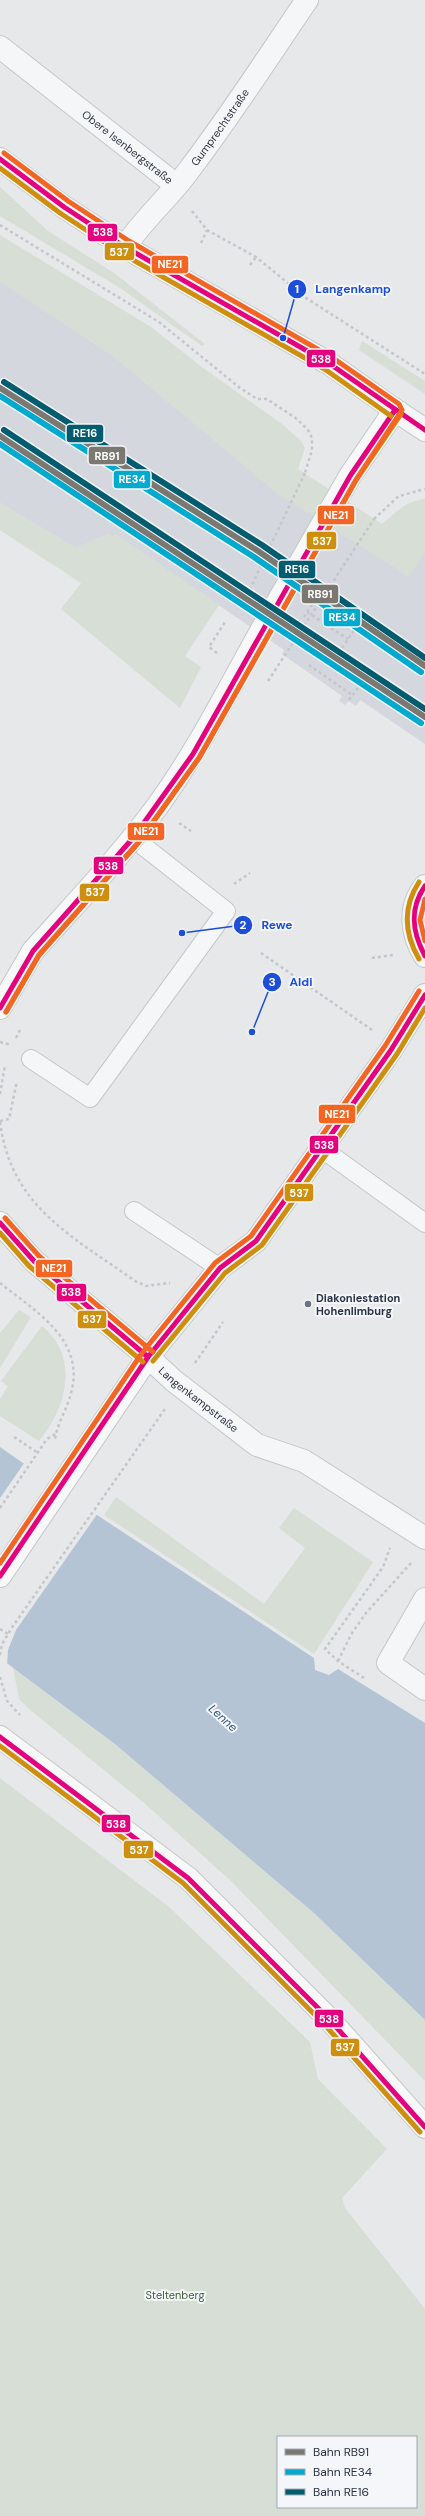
<svg xmlns="http://www.w3.org/2000/svg" width="425" height="2516" viewBox="0 0 425 2516" font-family="'DM Sans',sans-serif">
<style>
.built{fill:#d4d7dd}
.green{fill:#d6ded6;fill-rule:evenodd}
.water{fill:#b4c4d5}
.pier{fill:#e6e8ea}
.lines{fill:none;stroke-linecap:round;stroke-linejoin:round}
.lane-casing{stroke:#c4c6c8;stroke-width:20}
.street-casing{stroke:#c4c6c8;stroke-width:24}
.secondary-casing{stroke:#c4c6c8;stroke-width:24}
.path{stroke:#c5c6ca;stroke-width:2.5;stroke-dasharray:3 3;stroke-linecap:butt}
.lane{stroke:#f5f6f7;stroke-width:18}
.street{stroke:#f5f6f7;stroke-width:22}
.secondary{stroke:#f8f8f8;stroke-width:22}
.secondary-bridge-casing{stroke:#c4c6c8;stroke-width:24;stroke-linecap:butt}
.path-bridge{stroke:#c5c6ca;stroke-width:2.5;stroke-dasharray:3 3;stroke-linecap:butt}
.secondary-bridge{stroke:#f8f8f8;stroke-width:22}
.bus-1-casing{stroke:#f4f6f9;stroke-width:8}
.bus-2-casing{stroke:#f4f6f9;stroke-width:8}
.bus-3-casing{stroke:#f4f6f9;stroke-width:8}
.bus-1{stroke:#e5007d;stroke-width:5}
.bus-2{stroke:#ce8f0e;stroke-width:5}
.bus-3{stroke:#f26522;stroke-width:5}
.rail-1-casing{stroke:#f4f6f9;stroke-width:9}
.rail-2-casing{stroke:#f4f6f9;stroke-width:9}
.rail-3-casing{stroke:#f4f6f9;stroke-width:9}
.rail-1{stroke:#7b7872;stroke-width:6}
.rail-2{stroke:#00a9ce;stroke-width:6}
.rail-3{stroke:#005c6e;stroke-width:6}
.poi-dot{fill:#6c737f;stroke:#f4f6f9;stroke-width:1.5}
.labels{text-anchor:middle;dominant-baseline:central;stroke-width:4;stroke-linejoin:round;paint-order:stroke}
.street-label{font-size:11px;fill:#2b3445;stroke:#f4f6f9}
.poi-label{font-size:11px;font-weight:bold;fill:#2b3445;stroke:#f4f6f9;text-anchor:start}
.park-label{font-size:11px;fill:#3f6138;stroke:#f4f6f9}
.water-label{font-size:12px;font-style:italic;fill:#34527a;stroke:#f4f6f9}
.leader{fill:none;stroke:#1d4ed8;stroke-width:1.5}
.callout-dot{fill:#1d4ed8;stroke:#f4f6f9;stroke-width:1.5}
.mark-label{font-size:12px;text-anchor:middle;font-weight:bold;fill:#fff}
.callout-label{font-size:12px;text-anchor:middle;font-weight:bold;fill:#1d4ed8;stroke:#f4f6f9;stroke-width:4;stroke-linejoin:round;paint-order:stroke}
.line-badge{stroke:#f4f6f9;stroke-width:1.5}
.badge-label{font-size:11px;text-anchor:middle;font-weight:bold;fill:#fff}
</style>
<rect width="100%" height="100%" fill="#e6e8ea"/>
<path class="built" d="M 0,281 L 110,354 L 425,553 L 425,744 L 360,700 L 356,706 L 349,701 L 345,705 L 339,701 L 342,696 L 282,654 L 284,650 L 115,534 L 113,537 L 109,534 L 76,548 L 0,503 Z"/>
<g class="green">
<path d="M 0,187 L 48,231 L 114,273 L 205,344 L 202,346 L 120,288 L 0,216 Z"/>
<path d="M 0,235 L 151,327 L 203,368 L 282,424 L 301,441 L 305,448 L 298,469 L 382,524 C 397,512 405,501 425,499 L 425,553 L 409,577 L 279,495 L 110,354 L 0,281 Z"/>
<path d="M 362,341 L 425,381 L 425,394 L 359,350 Z"/>
<path d="M 0,503 L 76,548 L 109,534 L 113,537 L 115,534 L 219,605 L 185,656 L 201,667 L 180,708 L 61,609 L 81,583 L 0,530 Z"/>
<path d="M 19,1310 L 31,1317 L 0,1368 L 0,1333 Z"/>
<path d="M 42,1326 C 80,1357 67,1408 39,1441 L 0,1416 L 0,1399 L 8,1386 L 1,1381 Z"/>
<path d="M 116,1497 L 264,1604 L 305,1548 L 279,1528 L 294,1508 L 373,1562 L 314,1654 L 104,1515 Z"/>
<path d="M 13,1667 L 115,1744 L 314,1913 L 425,2020 L 425,2081 L 231,1881 L 143,1802 L 28,1708 L 19,1699 Z"/>
<path d="M 0,1778 L 169,1907 L 310,2042 L 318,2079 L 387,2149 L 342,2198 L 345,2208 L 425,2309 L 425,2516 L 0,2516 ZM 278,2437 L 416,2437 L 416,2507 L 278,2507 Z"/>
</g>
<path class="water" d="M 0,1447 L 97,1515 L 314,1658 L 315,1670 L 329,1675 L 338,1669 L 425,1723 L 425,2020 L 314,1913 L 255,1863 L 115,1744 L 0,1658 Z"/>
<path class="pier" d="M 25,1462 L 98,1513 L 16,1630 L 8,1650 L 7,1665 L 0,1660 L 0,1498 Z"/>
<g class="lines">
<defs>
<g id="lane">
<path d="M 31,1059 L 90,1098 L 226,911 L 133,838"/>
<path d="M 321,1148 L 425,1223"/>
<path d="M 134,1211 L 220,1268"/>
</g>
<g id="street">
<path id="s1" d="M 0,47 L 176,185"/>
<path id="s2" d="M 125,247 C 144,218 169,198 189,170 C 231,115 268,57 307,0"/>
<path d="M 395,410 L 425,430"/>
<path d="M 425,886 C 408,907 411,934 425,956"/>
<path id="s3" d="M 425,995 L 391,1050 L 256,1241 L 220,1268 L 148,1357 L 174,1381 L 257,1445 L 304,1461 L 425,1538"/>
<path d="M 425,1599 L 388,1663 L 425,1689"/>
</g>
<g id="secondary">
<path d="M 0,159 L 64,207 L 125,247 L 330,364 L 395,410 L 350,476 L 265,624"/>
<path d="M 0,1008 L 33,951"/>
<path d="M 0,1223 L 34,1261 L 148,1357 L 0,1576"/>
<path d="M 0,1737 L 188,1878 L 329,2019 L 425,2127"/>
</g>
</defs>
<use href="#lane" class="lane-casing"/>
<use href="#street" class="street-casing"/>
<use href="#secondary" class="secondary-casing"/>
<g class="path">
<path d="M 192,211 L 207,230 L 256,257 L 306,298 L 425,374"/>
<path d="M 0,225 L 159,322 L 240,388 L 257,399 L 267,399 L 297,419 L 308,430 L 312,438 L 312,450 L 305,473"/>
<path d="M 201,243 L 207,230"/>
<path d="M 250,265 L 256,257"/>
<path d="M 374,519 L 399,496 L 425,489"/>
<path d="M 307,612 L 324,623"/>
<path d="M 304,617 L 314,601"/>
<path d="M 331,628 L 348,639"/>
<path d="M 342,648 L 355,629"/>
<path d="M 217,653 L 209,647 L 225,622"/>
<path d="M 309,665 L 352,695"/>
<path d="M 349,700 L 360,685"/>
<path d="M 179,823 L 191,831"/>
<path d="M 234,884 L 250,873"/>
<path d="M 261,953 L 372,1030"/>
<path d="M 372,958 L 393,955"/>
<path d="M 16,1038 L 21,1028"/>
<path d="M 0,1042 L 11,1045"/>
<path d="M 0,1094 L 5,1065"/>
<path d="M 0,1121 L 9,1119 L 17,1081"/>
<path d="M 0,1122 C 11,1207 72,1236 135,1281 L 146,1286 L 170,1283"/>
<path d="M 0,1283 C 35,1311 86,1340 71,1393 C 67,1410 56,1425 55,1441"/>
<path d="M 195,1363 L 223,1322"/>
<path d="M 14,1437 L 38,1453"/>
<path d="M 0,1508 L 47,1439 L 55,1434"/>
<path d="M 0,1629 L 8,1634"/>
<path d="M 0,1655 L 2,1644 L 13,1626 L 165,1409"/>
<path d="M 338,1661 L 352,1633 L 366,1613 L 411,1563"/>
<path d="M 0,1677 L 7,1701 L 20,1715"/>
<path d="M 364,1678 L 338,1661 L 325,1649 L 383,1567 L 390,1548"/>
</g>
<use href="#lane" class="lane"/>
<use href="#street" class="street"/>
<use href="#secondary" class="secondary"/>
<defs>
<path id="secondary-bridge" d="M 33,951 C 76,903 121,856 159,804 C 200,747 231,684 265,624"/>
</defs>
<use href="#secondary-bridge" class="secondary-bridge-casing"/>
<g class="path-bridge">
<path d="M 242,606 L 305,473"/>
<path d="M 268,681 L 374,519"/>
</g>
<use href="#secondary-bridge" class="secondary-bridge"/>
<defs>
<g id="bus-1">
<path d="M 0,159 L 64,207 L 125,247 L 330,364 L 425,430"/>
<path d="M 425,886 C 409,909 412,932 425,956"/>
<path d="M 0,1008 L 33,951 L 133,838 L 193,754 L 350,476 L 395,410"/>
<path d="M 0,1223 L 34,1261 L 148,1357"/>
<path d="M 0,1576 L 148,1357 L 220,1268 L 256,1241 L 391,1050 L 425,995"/>
<path d="M 0,1737 L 188,1878 L 329,2019 L 425,2127"/>
</g>
<g id="bus-2">
<path d="M 0,168 L 60,213 L 121,253 L 326,370 L 391,416"/>
<path d="M 419,959 C 404,933 402,908 419,882"/>
<path d="M 6,1012 L 39,955 L 138,843 L 199,758 L 356,480 L 401,414"/>
<path d="M 0,1233 L 29,1266 L 143,1362"/>
<path d="M 153,1361 L 225,1273 L 262,1245 L 397,1054 L 425,1008"/>
<path d="M 0,1746 L 183,1883 L 324,2024 L 420,2132"/>
</g>
<g id="bus-3">
<path d="M 4,153 L 68,201 L 129,241 L 333,358 L 399,404 L 402,410 L 356,480 L 199,758 L 138,843 L 39,955 L 6,1012"/>
<path d="M 425,899 L 420,920 L 425,941"/>
<path d="M 5,1218 L 39,1256 L 153,1352"/>
<path d="M 0,1563 L 142,1353 L 215,1263 L 251,1236 L 385,1046 L 419,991"/>
</g>
</defs>
<use href="#bus-1" class="bus-1-casing"/>
<use href="#bus-2" class="bus-2-casing"/>
<use href="#bus-3" class="bus-3-casing"/>
<use href="#bus-1" class="bus-1"/>
<use href="#bus-2" class="bus-2"/>
<use href="#bus-3" class="bus-3"/>
<defs>
<g id="rail-1">
<path d="M 0,388 L 258,551 L 425,666"/>
<path d="M 0,436 L 425,717"/>
</g>
<g id="rail-2">
<path d="M 0,396 L 254,557 L 421,672"/>
<path d="M 0,444 L 421,723"/>
</g>
<g id="rail-3">
<path d="M 4,382 L 262,545 L 425,658"/>
<path d="M 4,430 L 425,709"/>
</g>
</defs>
<use href="#rail-1" class="rail-1-casing"/>
<use href="#rail-2" class="rail-2-casing"/>
<use href="#rail-3" class="rail-3-casing"/>
<use href="#rail-1" class="rail-1"/>
<use href="#rail-2" class="rail-2"/>
<use href="#rail-3" class="rail-3"/>
</g>
<circle class="poi-dot" cx="308" cy="1304" r="4"/>
<g class="labels">
<g class="street-label">
<text stroke="none"><textPath href="#s2" startOffset="153">Gumprechtstraße</textPath></text>
<text stroke="none"><textPath href="#s1" startOffset="162">Obere Isenbergstraße</textPath></text>
<text stroke="none"><textPath href="#s3" startOffset="524">Langenkampstraße</textPath></text>
</g>
<g class="poi-label">
<text x="316" y="1298">Diakoniestation<tspan x="316" dy="13">Hohenlimburg</tspan></text>
</g>
<g class="park-label">
<text x="175" y="2295">Steltenberg</text>
</g>
<g class="water-label">
<text transform="translate(223 1718) rotate(42)">Lenne</text>
</g>
</g>
<path class="leader" d="M283 338L297 289M182 933L243 925M252 1032L272 982"/>
<g class="callout-dot">
<circle cx="283" cy="338" r="4"/>
<circle cx="182" cy="933" r="4"/>
<circle cx="252" cy="1032" r="4"/>
<circle cx="297" cy="289" r="10"/>
<circle cx="243" cy="925" r="10"/>
<circle cx="272" cy="982" r="10"/>
</g>
<g class="mark-label">
<text x="297" y="293">1</text>
<text x="243" y="929">2</text>
<text x="272" y="986">3</text>
</g>
<g class="callout-label">
<text x="353" y="293">Langenkamp</text>
<text x="277" y="929">Rewe</text>
<text x="301" y="986">Aldi</text>
</g>
<g class="line-badge">
<rect x="87" y="223" width="31" height="19" rx="4" fill="#e5007d"/>
<rect x="104" y="242" width="31" height="19" rx="4" fill="#ce8f0e"/>
<rect x="151" y="255" width="38" height="19" rx="4" fill="#f26522"/>
<rect x="306" y="349" width="30" height="19" rx="4" fill="#e5007d"/>
<rect x="66" y="424" width="38" height="19" rx="4" fill="#005c6e"/>
<rect x="88" y="446" width="38" height="19" rx="4" fill="#7b7872"/>
<rect x="113" y="470" width="38" height="19" rx="4" fill="#00a9ce"/>
<rect x="317" y="505" width="38" height="20" rx="4" fill="#f26522"/>
<rect x="306" y="531" width="31" height="19" rx="4" fill="#ce8f0e"/>
<rect x="278" y="560" width="38" height="19" rx="4" fill="#005c6e"/>
<rect x="301" y="584" width="38" height="20" rx="4" fill="#7b7872"/>
<rect x="323" y="608" width="38" height="19" rx="4" fill="#00a9ce"/>
<rect x="127" y="822" width="38" height="19" rx="4" fill="#f26522"/>
<rect x="93" y="856" width="31" height="19" rx="4" fill="#e5007d"/>
<rect x="79" y="883" width="31" height="19" rx="4" fill="#ce8f0e"/>
<rect x="318" y="1104" width="38" height="20" rx="4" fill="#f26522"/>
<rect x="309" y="1135" width="30" height="19" rx="4" fill="#e5007d"/>
<rect x="284" y="1183" width="30" height="19" rx="4" fill="#ce8f0e"/>
<rect x="35" y="1259" width="38" height="19" rx="4" fill="#f26522"/>
<rect x="56" y="1283" width="31" height="19" rx="4" fill="#e5007d"/>
<rect x="77" y="1310" width="30" height="19" rx="4" fill="#ce8f0e"/>
<rect x="101" y="1814" width="30" height="19" rx="4" fill="#e5007d"/>
<rect x="123" y="1840" width="31" height="19" rx="4" fill="#ce8f0e"/>
<rect x="314" y="2009" width="30" height="19" rx="4" fill="#e5007d"/>
<rect x="330" y="2038" width="30" height="19" rx="4" fill="#ce8f0e"/>
</g>
<g class="badge-label">
<text x="103" y="236">538</text>
<text x="119" y="256">537</text>
<text x="170" y="268">NE21</text>
<text x="321" y="363">538</text>
<text x="85" y="437">RE16</text>
<text x="107" y="460">RB91</text>
<text x="132" y="483">RE34</text>
<text x="336" y="519">NE21</text>
<text x="322" y="545">537</text>
<text x="297" y="573">RE16</text>
<text x="320" y="598">RB91</text>
<text x="342" y="621">RE34</text>
<text x="146" y="835">NE21</text>
<text x="108" y="870">538</text>
<text x="95" y="896">537</text>
<text x="337" y="1118">NE21</text>
<text x="324" y="1149">538</text>
<text x="299" y="1197">537</text>
<text x="54" y="1272">NE21</text>
<text x="71" y="1296">538</text>
<text x="92" y="1323">537</text>
<text x="116" y="1828">538</text>
<text x="139" y="1854">537</text>
<text x="329" y="2023">538</text>
<text x="345" y="2051">537</text>
</g>
<rect x="277" y="2436" width="140" height="72" fill="#f4f6f9" stroke="#a4a8b1"/>
<rect x="285" y="2449" width="20" height="6" fill="#7b7872" stroke="#a4a8b1"/>
<text x="313" y="2456" font-size="12" fill="#2b3445">Bahn RB91</text>
<rect x="285" y="2469" width="20" height="6" fill="#00a9ce" stroke="#a4a8b1"/>
<text x="313" y="2476" font-size="12" fill="#2b3445">Bahn RE34</text>
<rect x="285" y="2489" width="20" height="6" fill="#005c6e" stroke="#a4a8b1"/>
<text x="313" y="2496" font-size="12" fill="#2b3445">Bahn RE16</text>
</svg>
